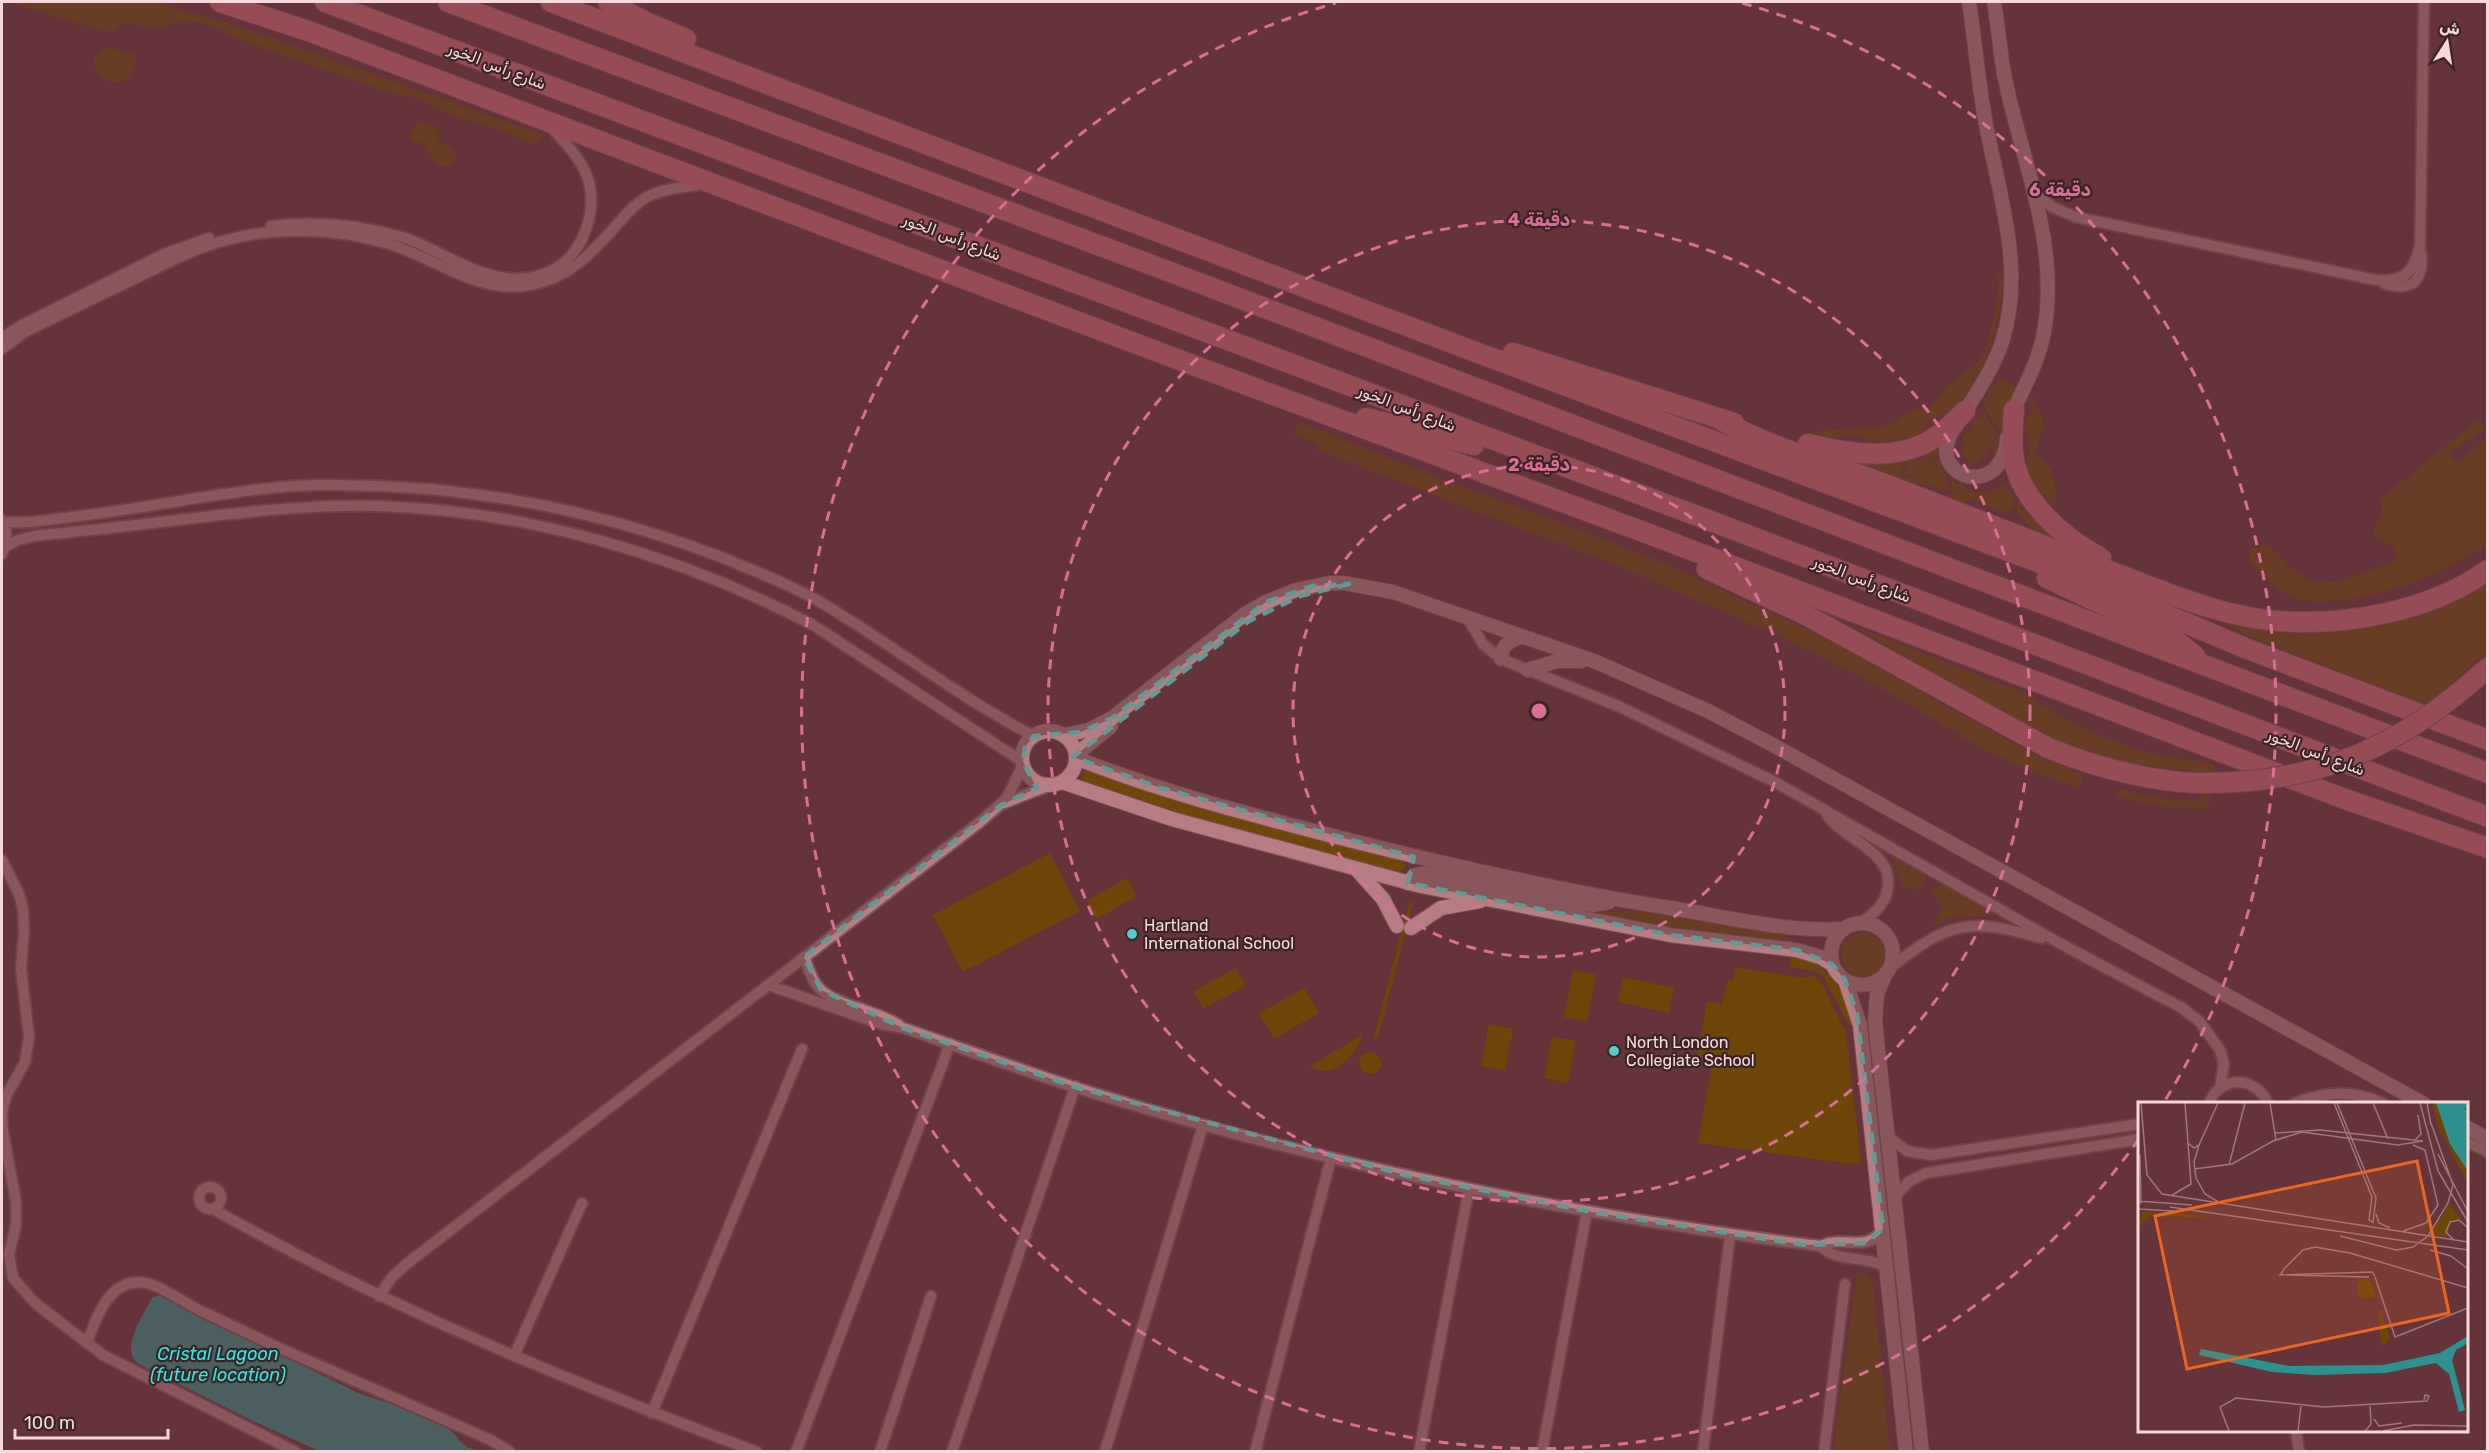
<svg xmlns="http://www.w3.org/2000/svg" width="2489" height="1453" viewBox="0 0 2489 1453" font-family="Rubik,Cairo,sans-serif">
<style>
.green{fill:#6c4709}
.water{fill:#2e918f}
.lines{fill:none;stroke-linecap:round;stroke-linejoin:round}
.minor-casing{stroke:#7c5359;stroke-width:14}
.tertiary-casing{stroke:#7c5359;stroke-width:16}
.motorway-casing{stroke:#7c5359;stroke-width:22}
.minor{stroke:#b67e83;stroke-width:10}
.tertiary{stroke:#b67e83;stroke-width:14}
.motorway{stroke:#d26976;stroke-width:20}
.motorway-bridge-casing{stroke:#7c5359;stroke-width:22;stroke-linecap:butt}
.motorway-bridge{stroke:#d26976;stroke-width:20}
.marked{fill:none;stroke:#619994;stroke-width:4.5;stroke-dasharray:12 8;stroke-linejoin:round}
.ring{fill:none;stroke:#da6f95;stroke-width:3;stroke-dasharray:10 8}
.poi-dot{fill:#53cdcb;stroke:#3b2426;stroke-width:2}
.labels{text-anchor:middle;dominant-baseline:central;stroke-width:4.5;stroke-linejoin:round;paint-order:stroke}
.street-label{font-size:16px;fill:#f8d9db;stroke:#3b2426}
.poi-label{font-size:16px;fill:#f8d9db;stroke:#3b2426;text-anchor:start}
.water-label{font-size:18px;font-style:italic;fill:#26eeec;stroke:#3b2426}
.inset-road{fill:none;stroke:#9f767a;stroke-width:1.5}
.view{fill:#ea6621;fill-opacity:0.15;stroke:#ea6621;stroke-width:3}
.inset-edge{fill:none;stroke:#f8d9db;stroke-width:3}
.centre{fill:#da6f95;stroke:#3b2426;stroke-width:3}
.ring-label{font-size:18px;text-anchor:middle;font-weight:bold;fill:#da6f95;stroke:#3b2426;stroke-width:4.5;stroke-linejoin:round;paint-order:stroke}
</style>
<rect width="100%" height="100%" fill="#64343a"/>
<g class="green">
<path d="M 7,2 L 155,2 L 231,24 L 545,135 L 532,145 L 499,129 L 455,117 L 420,99 L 384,91 L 235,38 L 213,26 L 197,22 L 181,22 L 157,29 L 126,23 L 111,33 Z"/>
<path d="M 109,47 L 135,55 L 136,67 L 129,78 C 93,96 82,51 109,47 Z"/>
<path d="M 418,120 L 437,127 L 437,139 L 456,152 C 457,164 449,169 438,165 L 421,143 L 410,138 L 410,134 Z"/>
<path d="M 1993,269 L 2001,277 L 2003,285 C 1997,336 1976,409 1927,435 C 1919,440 1909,441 1900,443 L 1923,435 L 1932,421 L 1941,420 L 1947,412 L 1946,410 L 1942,415 L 1928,421 L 1922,433 L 1889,442 L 1867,440 L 1853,434 L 1838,439 L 1807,432 L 1887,426 L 1910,411 L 1927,409 L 1933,404 L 1947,386 L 1976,364 L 1984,354 L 1993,323 L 1999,289 L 1999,282 Z"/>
<path d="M 1997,379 L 2008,381 L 2020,389 L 1996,457 L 1991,446 L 2001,434 L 1982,404 Z"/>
<path d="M 2032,393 L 2044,425 L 2035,454 L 2051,469 L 2057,500 L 2054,505 L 2027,479 L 2027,458 L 2030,449 L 2024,426 L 2032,409 L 2029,399 Z"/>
<path d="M 1983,410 L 1995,431 L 1996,435 L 1983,459 L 1969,468 L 1967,457 L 1961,456 L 1964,446 L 1962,436 L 1970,432 L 1973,421 L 1982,417 Z"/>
<path d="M 2476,421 L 2483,422 L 2485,428 L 2453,451 L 2451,455 L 2454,461 L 2461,461 L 2487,437 L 2487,544 C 2441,575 2386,598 2328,601 C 2316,601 2303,602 2292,597 C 2276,590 2262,574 2249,562 C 2248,553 2253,542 2264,544 C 2271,545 2280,557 2285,562 C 2311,588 2328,586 2361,574 C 2371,570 2382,567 2392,562 L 2396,556 C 2396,542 2384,545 2376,538 C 2369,528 2377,523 2382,515 L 2381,499 Z"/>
<path d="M 1299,422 L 1442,479 L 1589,533 L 1668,565 L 1831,641 L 1998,735 L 2083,775 L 2080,789 L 2030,771 L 1981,748 L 1880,687 L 1770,632 L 1611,563 L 1317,450 L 1319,444 L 1292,434 Z"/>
<path d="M 1937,445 L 1939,456 L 1933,459 L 1929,456 L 1905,460 L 1900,475 L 1915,479 L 1918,488 L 1847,461 Z"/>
<path d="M 1929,458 L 1931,462 L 1940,458 L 1946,471 L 1950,491 L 1920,484 L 1917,478 L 1904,473 L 1908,461 Z"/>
<path d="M 1950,476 C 1967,491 1983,500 2004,484 L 2016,499 L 2012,510 L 2004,513 C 1993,507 1982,507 1972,499 L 1961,504 L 1955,502 Z"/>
<path d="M 2012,478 L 2078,550 L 2038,534 L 2016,512 L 2019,498 L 2006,482 Z"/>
<path d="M 2487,577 L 2487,651 L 2427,705 L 2246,635 L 2227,625 L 2230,620 L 2315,629 Z"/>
<path d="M 1850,624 L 2037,699 L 2036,702 C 2076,724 2118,747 2163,756 C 2179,759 2194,760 2209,762 L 2213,765 L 2214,770 L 2210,773 L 2139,766 L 2054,742 L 1995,709 Z"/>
<path d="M 1089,770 C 1191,806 1295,835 1400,860 L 1405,864 L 1405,869 L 1398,873 L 1229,829 L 1085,783 L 1081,776 L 1084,771 Z"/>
<path d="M 2121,789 C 2145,798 2171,800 2197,801 L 2201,795 L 2211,795 L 2209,806 L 2205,809 L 2159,806 L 2118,797 L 2116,792 Z"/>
<path d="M 1050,853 L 1080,911 L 963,972 L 933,915 Z"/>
<path d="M 1891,856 L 1895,856 L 1926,873 L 1927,876 L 1922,888 L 1913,890 L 1901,883 Z"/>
<path d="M 1127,878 L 1137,896 L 1096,919 L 1086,901 Z"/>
<path d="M 1443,879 L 1602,912 L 1653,911 L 1786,932 L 1785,943 L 1610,920 Z"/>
<path d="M 1941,884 L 1999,915 L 1951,917 L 1933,926 L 1942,906 L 1931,894 L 1935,887 Z"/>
<path d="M 1409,902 L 1413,903 L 1378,1039 L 1374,1038 Z"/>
<circle cx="1863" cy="955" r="22"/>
<path d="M 1791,956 C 1834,966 1842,988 1855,1027 L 1849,1025 L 1823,976 L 1815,971 L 1790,967 Z"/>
<path d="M 1736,967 L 1804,978 L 1812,975 L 1821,982 L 1846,1033 L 1861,1163 L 1845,1163 L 1698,1143 L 1713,1060 L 1697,1057 L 1707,1001 L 1722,1004 L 1728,980 L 1733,980 Z"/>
<path d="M 1236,968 L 1246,986 L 1203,1009 L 1194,991 Z"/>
<path d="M 1573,970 L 1596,975 L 1587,1022 L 1564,1017 Z"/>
<path d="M 1623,977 L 1674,988 L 1669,1013 L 1618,1002 Z"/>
<path d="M 1304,988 L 1319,1013 L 1274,1039 L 1259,1013 Z"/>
<path d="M 1489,1024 L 1513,1029 L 1505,1071 L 1481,1066 Z"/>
<path d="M 1363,1034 C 1360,1048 1343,1068 1328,1071 C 1322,1071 1315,1069 1309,1067 Z"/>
<path d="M 1552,1037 L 1576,1041 L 1568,1083 L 1544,1078 Z"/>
<circle cx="1370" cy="1063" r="11"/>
<path d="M 1857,1271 L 1869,1275 L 1872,1279 L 1890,1451 L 1833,1451 Z"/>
</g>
<path class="water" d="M 159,1295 L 358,1393 C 386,1404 417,1408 442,1424 C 462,1436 458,1451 487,1451 L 319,1451 L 251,1420 L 139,1364 C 118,1350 144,1314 152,1298 Z"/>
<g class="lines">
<defs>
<g id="minor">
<path d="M 2035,192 L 2052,207 L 2076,217 L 2376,280 C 2404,282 2413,274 2420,246 L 2424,2"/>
<path d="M 271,226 C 314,221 360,225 402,237 C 430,246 453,263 481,272 C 526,288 572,275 587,226 C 601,181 579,157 550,126"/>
<path d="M 2385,284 C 2413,292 2424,280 2421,253"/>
<path d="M 2,338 L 22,325 L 164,254 L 209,238"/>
<path d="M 2,349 L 25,332 C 62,314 99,296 136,278 C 163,265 189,251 219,242 C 272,226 336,228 389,244 C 439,259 475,294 530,285 C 567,279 590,255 614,228 C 624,217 633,205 647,197 C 665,188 685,187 704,184"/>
<path d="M 2,520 C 8,532 8,542 2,554"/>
<path d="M 3,522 C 28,524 54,519 79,516 C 159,507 238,487 318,485 C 459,483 595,508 726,559 C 759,573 794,586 825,605 C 896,647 961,699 1034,736"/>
<path d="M 5,547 L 18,540 L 34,536 C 79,531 124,527 169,521 C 238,513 308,504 378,506 C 529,511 679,555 813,625 L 1023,762"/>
<path d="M 1468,619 L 1483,644 L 1501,659 L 1618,706 L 1775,782 L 2061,944 L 2182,1008 L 2200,1022 L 2220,1050 L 2224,1064 L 2220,1087"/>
<path d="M 1004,803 L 1050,785"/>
<path d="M 1827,815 C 1846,842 1897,852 1887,892 C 1883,907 1872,916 1859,923"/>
<path d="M 2,860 L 19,894 L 23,909 L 24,932 L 21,968 L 29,1037 L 25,1062 L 6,1096 L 2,1113 L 3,1131 L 16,1202 L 16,1225 L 9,1254 L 13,1278 L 35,1303 L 103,1355 L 296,1452"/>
<path d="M 804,957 C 808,967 811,979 818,987 C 836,1007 878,1010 900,1026"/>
<path d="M 1890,968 C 1948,922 1969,917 2041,938"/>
<path d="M 768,985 L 881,1024 L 903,1028 C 967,1050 1031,1074 1096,1094 C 1272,1148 1451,1189 1633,1219 C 1695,1229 1758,1239 1821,1246 C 1841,1235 1869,1254 1883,1229"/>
<path d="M 2209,1104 C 2219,1074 2257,1076 2268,1104"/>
<path d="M 2293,1104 C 2324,1091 2354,1089 2384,1104"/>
<path d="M 1888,1137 L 1907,1151 L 1931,1155 L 2140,1124"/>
<path d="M 2466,1142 L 2488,1152"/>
<circle cx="210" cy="1198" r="11"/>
<path d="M 1895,1197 L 1908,1182 L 1926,1173 L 2140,1139"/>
<path d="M 213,1209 C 386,1307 571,1382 757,1452"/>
<path d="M 1821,1246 C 1837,1264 1867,1254 1886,1268"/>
<path d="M 379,1296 L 392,1277 L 409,1262 L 981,821 L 1007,798 L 1023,765"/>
<path d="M 87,1343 C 99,1310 114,1268 158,1287 L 201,1311 L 277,1347 L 491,1440 L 510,1452"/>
<path d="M 514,1356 L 582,1203"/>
<path d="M 652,1413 L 802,1049"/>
<path d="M 2296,1430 L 2299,1452"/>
<path d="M 796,1452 L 950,1044"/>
<path d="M 880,1452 L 931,1296"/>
<path d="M 952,1452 L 1075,1087"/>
<path d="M 1105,1452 L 1203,1125"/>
<path d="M 1255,1452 L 1331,1158"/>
<path d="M 1419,1452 L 1469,1189"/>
<path d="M 1542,1452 L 1587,1211"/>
<path d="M 1703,1452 L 1730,1235"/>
<path d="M 1824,1452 L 1845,1284"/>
</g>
<g id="tertiary">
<path d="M 1969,2 C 1975,41 1978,80 1985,119 C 1998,192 2025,266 2003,339 C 1992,374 1969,404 1950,435 C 1929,479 2003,500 2007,438"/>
<path d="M 1994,2 C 1998,25 2000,50 2004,74 C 2021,160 2060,242 2044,332 C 2038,365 2023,387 2011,417"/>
<path d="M 1501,659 C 1502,645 1510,639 1523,637"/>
<path d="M 1528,670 L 1557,661 L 1581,661"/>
<circle cx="1049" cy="758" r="27"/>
<path d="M 1063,735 L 1089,730 L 1112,718 L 1245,614 L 1266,602 L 1296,590 L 1330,583 L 1344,583 L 1393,592 L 1594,661 L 1708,711 L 1771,744 L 2424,1104"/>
<path d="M 1076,755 L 1111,726"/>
<path d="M 1076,758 C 1162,792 1252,815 1341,838 C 1452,866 1564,892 1677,909 C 1732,918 1788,932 1843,929"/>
<path d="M 1062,782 L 1172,819 L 1421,886 L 1670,935 L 1797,950 L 1820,957 L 1832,964"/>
<path d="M 1357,870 L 1383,899 L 1397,926"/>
<path d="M 1408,883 L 1415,875 L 1425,873 L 1576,903 L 1593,905 L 1609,902"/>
<circle cx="1862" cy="954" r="31"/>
<path d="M 1411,928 L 1441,908 L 1480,901"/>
<path d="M 1885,975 L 1877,994 L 1875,1021 L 1922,1452"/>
<path d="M 1845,980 L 1860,1025 L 1906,1452"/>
<path d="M 2466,1127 L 2488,1139"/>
</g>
<g id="motorway">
<path d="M 220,2 L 311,32 L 1182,361 L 1649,534 L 2342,798 L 2488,848"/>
<path d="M 325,2 L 1687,512 L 2488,817"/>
<path d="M 448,2 L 1173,273 L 2488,773"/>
<path d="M 551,2 L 1473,351 L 2075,576 L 2245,648 L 2488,740"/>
<path d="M 608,2 L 648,23 L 686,39"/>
<path d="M 1513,353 L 1734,423"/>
<path d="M 2014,410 C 2013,424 2011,439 2013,453 C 2017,498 2063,538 2101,558"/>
<path d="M 1366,418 L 1474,445"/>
<path d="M 1721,420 C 1776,451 1840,466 1898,489 C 1966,515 2034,542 2102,568 C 2157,589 2220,617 2279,621 C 2348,626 2430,611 2488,570"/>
<path d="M 1808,444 C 1848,454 1898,462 1934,438 C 1946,431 1956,420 1965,411"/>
<path d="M 1707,569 L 1804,614 L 2048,748 C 2095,767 2144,780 2195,783"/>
<path d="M 2047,578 L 2173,638 L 2195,656"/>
<path d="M 2469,684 L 2488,668"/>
</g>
</defs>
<use href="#minor" class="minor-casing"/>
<use href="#tertiary" class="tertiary-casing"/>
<use href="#motorway" class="motorway-casing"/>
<use href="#minor" class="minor"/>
<use href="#tertiary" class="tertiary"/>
<use href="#motorway" class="motorway"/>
<defs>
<path id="motorway-bridge" d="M 2195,783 C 2303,785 2387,755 2469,684"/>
</defs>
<use href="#motorway-bridge" class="motorway-bridge-casing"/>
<use href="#motorway-bridge" class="motorway-bridge"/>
</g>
<path d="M0 0H2489V1453H0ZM 1349,584 L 1300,596 L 1249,621 L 1073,757 L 1161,788 L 1414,857 L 1408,883 L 1670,935 L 1797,950 L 1832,964 L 1845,980 L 1857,1014 L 1883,1229 L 1866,1243 L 1805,1245 L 1597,1213 L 1405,1175 L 1075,1087 L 903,1028 L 821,990 L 804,957 L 1001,805 L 1037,788 L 1023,762 L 1025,747 L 1034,736 L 1081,732 L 1112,718 L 1266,602 L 1313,586 Z" fill="#64343a" fill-opacity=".55" fill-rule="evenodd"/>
<path class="marked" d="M 1349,584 L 1300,596 L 1249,621 L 1073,757 L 1161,788 L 1414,857 L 1408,883 L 1670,935 L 1797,950 L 1832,964 L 1845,980 L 1857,1014 L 1883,1229 L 1866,1243 L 1805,1245 L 1597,1213 L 1405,1175 L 1075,1087 L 903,1028 L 821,990 L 804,957 L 1001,805 L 1037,788 L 1023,762 L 1025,747 L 1034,736 L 1081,732 L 1112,718 L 1266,602 L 1313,586 Z"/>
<g class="ring">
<circle cx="1539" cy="711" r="246"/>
<circle cx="1539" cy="711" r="491"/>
<path d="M2139 1139A737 737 0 1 1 1336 3M1742 3A737 737 0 0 1 2164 1102"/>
</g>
<g class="poi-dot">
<circle cx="1132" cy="934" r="6"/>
<circle cx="1614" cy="1051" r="6"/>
</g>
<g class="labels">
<g class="street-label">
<text transform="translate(497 66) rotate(21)">شارع رأس الخور</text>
<text transform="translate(952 237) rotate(21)">شارع رأس الخور</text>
<text transform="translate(1407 408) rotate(21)">شارع رأس الخور</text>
<text transform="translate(1862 579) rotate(21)">شارع رأس الخور</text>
<text transform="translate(2316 752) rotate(21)">شارع رأس الخور</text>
</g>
<g class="poi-label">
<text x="1144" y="925">Hartland<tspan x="1144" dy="18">International School</tspan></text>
<text x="1626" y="1042">North London<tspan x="1626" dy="18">Collegiate School</tspan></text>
</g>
<g class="water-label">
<text x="218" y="1354">Cristal Lagoon<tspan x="218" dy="21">(future location)</tspan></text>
</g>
</g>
<g transform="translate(2138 1102)">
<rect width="330" height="330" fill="#64343a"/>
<path d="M 294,1 L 330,1 L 330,82 L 300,25 ZM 312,101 L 322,117 L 314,117 L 309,135 L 292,133 ZM 4,110 L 39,111 L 77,116 L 13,114 L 0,126 ZM 230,175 L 239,195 L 221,196 L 219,181 ZM 241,206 L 252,234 L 249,242 L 243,244 Z" fill="#6c4709"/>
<path d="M 298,1 L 330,1 L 330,7 L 324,5 L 330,9 L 330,69 L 312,42 ZM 330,234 L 330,241 L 318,248 L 314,258 L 327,308 L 321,310 L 311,272 L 298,261 L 247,271 L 175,273 L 134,270 L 61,253 L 63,247 L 151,264 L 245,263 L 302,251 Z" fill="#2e918f"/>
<path class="inset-road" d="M 3,1 L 9,73 L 24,92 L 330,140M 47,1 L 50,41 L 56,46 L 61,43 L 80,1M 132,1 L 138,38M 196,1 L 234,95 L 231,118 L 235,120 L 238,96 L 199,1M 235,1 L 250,37M 282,1 L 300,69 L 330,120M 289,1 L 293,23M 276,39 L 283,32 L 280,13M 61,43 L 56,60 L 58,76 L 67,92 L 82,101M 300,52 L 330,110M 2,53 L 3,102M 91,63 L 107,1M 56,67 L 94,62 L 135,39 L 164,30 L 260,43 L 285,39 L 182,28 L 137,31M 34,93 L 53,82 L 50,41M 0,99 L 54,103M 32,105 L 330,148M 0,107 L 36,109M 238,112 L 241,121 L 252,126M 265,129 L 288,121 L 300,103 L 287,48 L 275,43M 202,134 L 258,148 L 275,145 L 290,134 L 310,101 L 315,83 L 293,21M 316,138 L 308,130 L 312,120 L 321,118 L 330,126M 292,148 L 313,154 L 330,167M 145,168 L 165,148 L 177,145 L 212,151 L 330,186M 146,168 L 142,173 L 234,170 L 237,174M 146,173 L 231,175M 237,175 L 257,235 L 330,206M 236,317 L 241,324 L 264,321M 91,329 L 82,305 L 98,296 L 186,305 L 289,299 L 291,294 L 287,293 L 286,298M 160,329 L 163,304M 227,329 L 233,322 L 232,302M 245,329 L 276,323 L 330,324M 261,329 L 330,329"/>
<path class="view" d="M 279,59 L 311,211 L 49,267 L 17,114 Z"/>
<rect width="330" height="330" class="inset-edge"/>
</g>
<circle cx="1539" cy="711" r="9" class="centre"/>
<g class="ring-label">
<text x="2060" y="196">6 دقيقة</text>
<text x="1539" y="226">4 دقيقة</text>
<text x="1539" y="471">2 دقيقة</text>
</g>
<rect width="2489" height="1453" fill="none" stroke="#f8d9db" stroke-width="6"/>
<g transform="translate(2447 42) rotate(12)" stroke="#3b2426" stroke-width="4.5" paint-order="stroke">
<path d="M0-4.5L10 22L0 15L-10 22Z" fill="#f8d9db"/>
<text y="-9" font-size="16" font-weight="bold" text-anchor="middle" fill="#f8d9db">ش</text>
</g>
<path d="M15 1429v9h153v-9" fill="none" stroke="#f8d9db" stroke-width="3"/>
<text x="24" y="1429" font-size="18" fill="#f8d9db" stroke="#3b2426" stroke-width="4.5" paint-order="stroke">100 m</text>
</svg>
